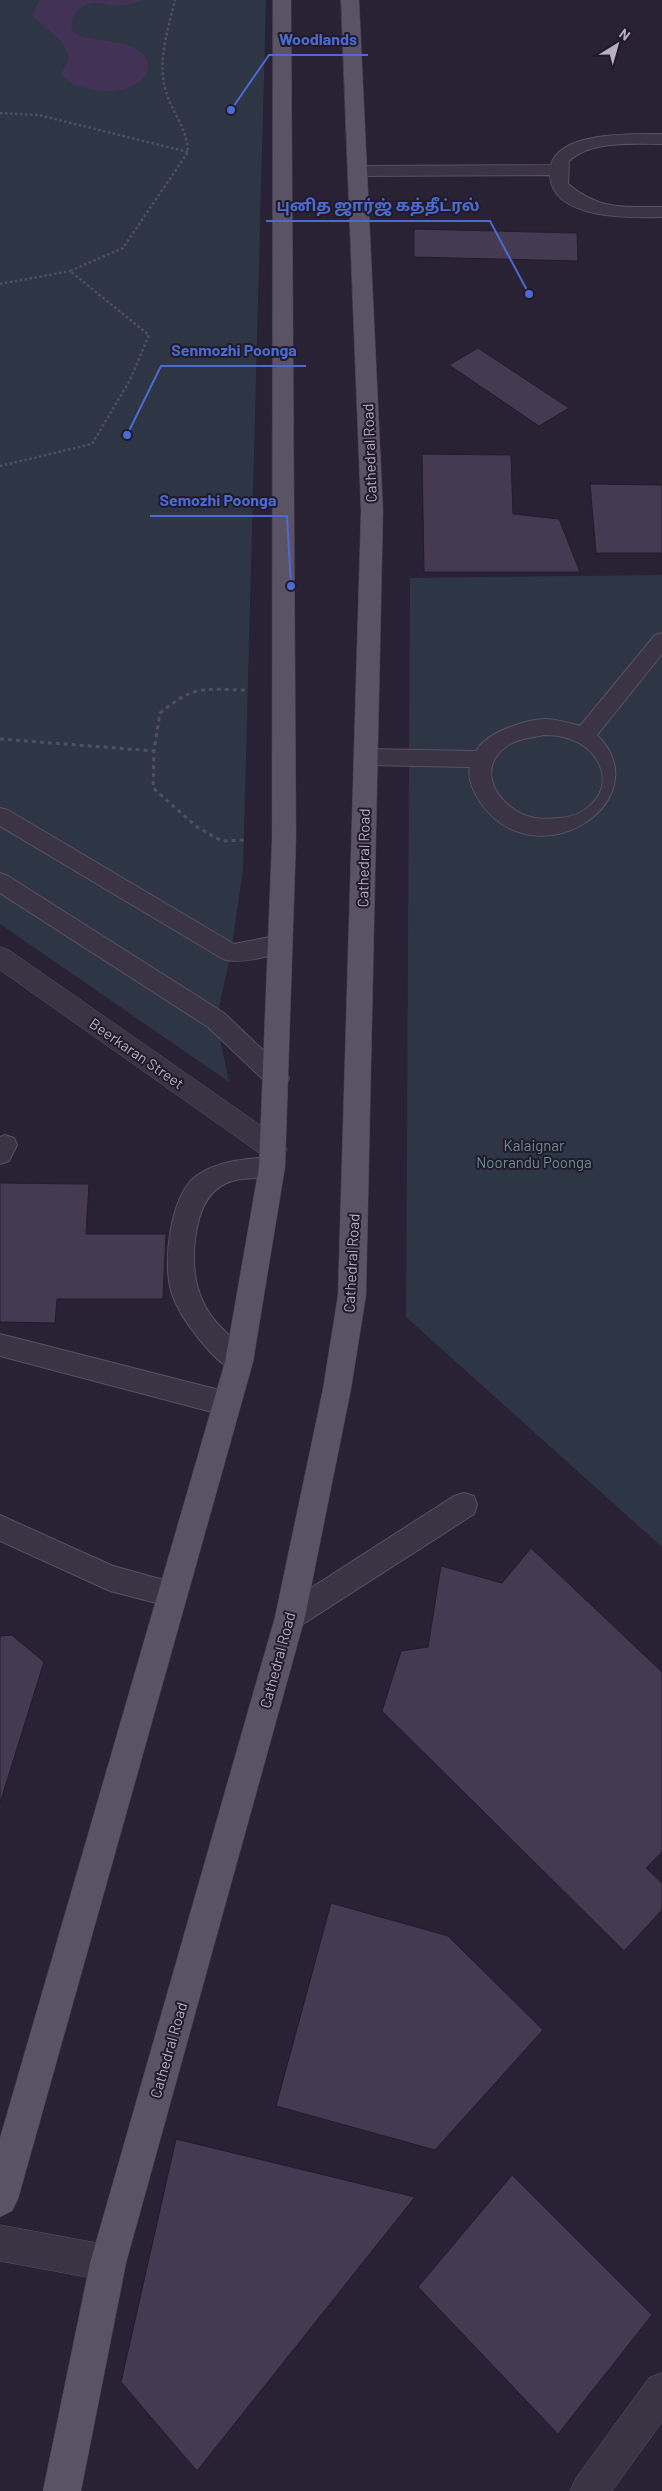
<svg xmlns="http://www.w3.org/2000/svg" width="662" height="2491" viewBox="0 0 662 2491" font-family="Barlow,'Noto Sans Tamil',sans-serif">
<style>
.green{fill:#2e3544}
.water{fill:#413256}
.building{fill:#443a52;stroke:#221c2c}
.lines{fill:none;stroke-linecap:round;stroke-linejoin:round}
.service-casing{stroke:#595263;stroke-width:2}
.minor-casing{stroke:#595263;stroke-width:1}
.primary-casing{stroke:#443e4f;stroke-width:1}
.path-far1{stroke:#4f4f61;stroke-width:2.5;stroke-dasharray:2.5 2.5;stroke-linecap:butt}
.path{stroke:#4f4f61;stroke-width:3;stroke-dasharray:4 4;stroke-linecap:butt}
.service{fill:#3b3445;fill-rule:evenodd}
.minor{fill:#3b3445;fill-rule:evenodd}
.primary{fill:#5a5265;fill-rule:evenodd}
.labels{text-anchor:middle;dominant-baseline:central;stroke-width:4;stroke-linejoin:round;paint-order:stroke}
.street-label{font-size:15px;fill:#b7aec2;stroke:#201a2a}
.park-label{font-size:15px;fill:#688e90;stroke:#201a2a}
.leader{fill:none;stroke:#4b6bd1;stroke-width:2}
.callout-dot{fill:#4b6bd1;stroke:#201a2a;stroke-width:2}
.callout-label{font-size:16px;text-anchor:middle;font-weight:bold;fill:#4b6bd1;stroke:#201a2a;stroke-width:4;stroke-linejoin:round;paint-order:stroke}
</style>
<rect width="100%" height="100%" fill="#292134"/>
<g class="green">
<path d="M 0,0 L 266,0 L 243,870 L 231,953 L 216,1020 L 229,1082 L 0,924 Z"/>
<path d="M 662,575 L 662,1547 L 406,1317 L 410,578 Z"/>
</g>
<path class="water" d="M 43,0 L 143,0 C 134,3 125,6 116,6 C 110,6 105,4 100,3 C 82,2 67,15 73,32 C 95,46 136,35 148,62 C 151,99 80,98 61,74 L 69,58 L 62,42 L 32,16 L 39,1 Z"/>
<g class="building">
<path d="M 414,229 L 577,233 L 578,261 L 414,257 Z"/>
<path d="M 478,348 L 569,408 L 539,426 L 449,365 Z"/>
<path d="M 422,454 L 511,455 L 513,514 L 559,519 L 580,572 L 424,572 Z"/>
<path d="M 590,484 L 662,485 L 662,553 L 596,553 Z"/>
<path d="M 0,1183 L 89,1184 L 86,1234 L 166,1234 L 163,1299 L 57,1299 L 55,1323 L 0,1322 Z"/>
<path d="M 531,1548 L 662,1672 L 662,1852 L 646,1868 L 662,1883 L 662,1910 L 624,1951 L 382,1711 L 401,1651 L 428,1647 L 441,1566 L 502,1583 Z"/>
<path d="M 12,1635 L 44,1662 L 0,1803 L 0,1636 Z"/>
<path d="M 331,1903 L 448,1936 L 543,2030 L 435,2150 L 276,2106 Z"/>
<path d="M 176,2139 L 415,2197 L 197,2471 L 121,2382 Z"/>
<path d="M 512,2175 L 652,2315 L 558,2434 L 418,2287 Z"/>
</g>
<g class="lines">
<defs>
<g id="service">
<path d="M 662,134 L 662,144 C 634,144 591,140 569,161 L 568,184 C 599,210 623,207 662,207 L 662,217 C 631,218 552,220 550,175 L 358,176 L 352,175 L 349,171 L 352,167 L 358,166 L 551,165 C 560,131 634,134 662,134 Z"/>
<path d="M 662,633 L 662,654 L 597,735 C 662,799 537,884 480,802 C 474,792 467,779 470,767 L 366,765 L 358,763 L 355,757 L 358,751 L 366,749 L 476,751 C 487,732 524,720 545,719 C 557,719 569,723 580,726 L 655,635 ZM 544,735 C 553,735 562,736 570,739 C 595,747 613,776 596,799 C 587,811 573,817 559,818 C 547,819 534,820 522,814 C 490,798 476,761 514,742 C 523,738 535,737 544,735 Z"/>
<path d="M 0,808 L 8,810 L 234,944 L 280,935 L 288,938 L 291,944 L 288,950 C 270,956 241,965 223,959 L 0,826 Z"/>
<path d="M 0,873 L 8,876 L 224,1013 L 285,1071 L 289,1078 L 285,1085 L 277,1088 L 269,1085 L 208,1027 L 0,893 Z"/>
<path d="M 5,1135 L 14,1138 L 17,1145 L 9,1161 L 0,1164 L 0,1137 Z"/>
<path d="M 272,1157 L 281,1160 L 284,1167 L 281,1174 C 265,1180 247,1176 232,1181 C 213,1187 204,1201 199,1219 C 190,1254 191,1294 217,1323 C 228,1336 244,1346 252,1362 L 248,1370 L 239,1373 C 215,1365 180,1318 172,1294 C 162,1265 170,1195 196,1176 C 219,1160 245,1159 272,1157 Z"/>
<path d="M 0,1334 L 227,1392 L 236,1396 L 240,1404 L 236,1412 L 227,1416 L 0,1356 Z"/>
<path d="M 464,1493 L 474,1496 L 477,1505 L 474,1514 L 300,1626 L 290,1630 L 280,1626 L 276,1617 L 280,1608 L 454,1496 Z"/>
<path d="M 0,1515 L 113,1566 L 182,1585 L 186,1594 L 182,1603 L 172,1607 L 110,1591 L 0,1541 Z"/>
</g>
<g id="minor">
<path d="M 0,947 L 9,950 L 283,1141 L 287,1149 L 283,1157 L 274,1160 L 265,1157 L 0,970 Z"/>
<path d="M 0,2225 L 108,2245 L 121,2250 L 126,2263 L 121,2276 L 108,2281 L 0,2261 Z"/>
<path d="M 662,2373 L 662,2422 L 612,2491 L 570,2491 L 576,2478 L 649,2378 Z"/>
</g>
<g id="primary">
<path d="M 273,0 L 291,0 L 296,840 L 285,1167 L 253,1362 L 18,2199 L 12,2211 L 0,2217 L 0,2138 L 225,1362 L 259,1167 L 272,840 Z"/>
<path d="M 341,0 L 359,0 L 383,511 L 366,1295 L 351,1389 L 305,1617 L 126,2263 L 81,2491 L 43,2491 L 90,2263 L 275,1617 L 323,1389 L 338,1295 L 361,511 Z"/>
</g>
</defs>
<use href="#service" class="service-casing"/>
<use href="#minor" class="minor-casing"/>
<use href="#primary" class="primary-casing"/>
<g class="path-far1">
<path d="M 0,113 L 39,115 L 188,152"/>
<path d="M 0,284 L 70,271"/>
<path d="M 0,466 L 92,444 L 130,380 L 149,335 L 70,271 L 123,248 L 188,152 C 187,129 174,115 167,95 C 156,64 168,30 175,0"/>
</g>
<g class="path">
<path d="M 245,690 C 203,689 194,685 160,713 L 154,751 L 153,788 L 197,827 L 222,841 L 246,840"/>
<path d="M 0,739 L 154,751"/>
</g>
<use href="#service" class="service"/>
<use href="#minor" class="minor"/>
<use href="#primary" class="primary"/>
</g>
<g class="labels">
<g class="street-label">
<text transform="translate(369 453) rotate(-92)">Cathedral Road</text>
<text transform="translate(363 858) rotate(-89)">Cathedral Road</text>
<text transform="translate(137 1053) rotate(35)">Beerkaran Street</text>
<text transform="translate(351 1263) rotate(-87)">Cathedral Road</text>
<text transform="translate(277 1660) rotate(-75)">Cathedral Road</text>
<text transform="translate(168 2050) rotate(-74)">Cathedral Road</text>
</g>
<g class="park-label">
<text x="534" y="1145">Kalaignar<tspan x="534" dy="17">Noorandu Poonga</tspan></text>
</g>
</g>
<path class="leader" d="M231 110L269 55H368M529 294L490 221H266M127 435L161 366H306M291 586L287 516H150"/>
<g class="callout-dot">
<circle cx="231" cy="110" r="5"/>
<circle cx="529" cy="294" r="5"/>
<circle cx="127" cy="435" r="5"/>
<circle cx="291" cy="586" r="5"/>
</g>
<g class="callout-label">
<text x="318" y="45">Woodlands</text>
<text x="378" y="211">புனித ஜார்ஜ் கத்தீட்ரல்</text>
<text x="234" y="356">Senmozhi Poonga</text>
<text x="218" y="506">Semozhi Poonga</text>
</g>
<g transform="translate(617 45) rotate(37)" stroke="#201a2a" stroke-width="4" paint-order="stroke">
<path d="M0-4L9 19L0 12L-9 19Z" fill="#b7aec2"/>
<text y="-8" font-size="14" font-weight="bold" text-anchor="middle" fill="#b7aec2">N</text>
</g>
</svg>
